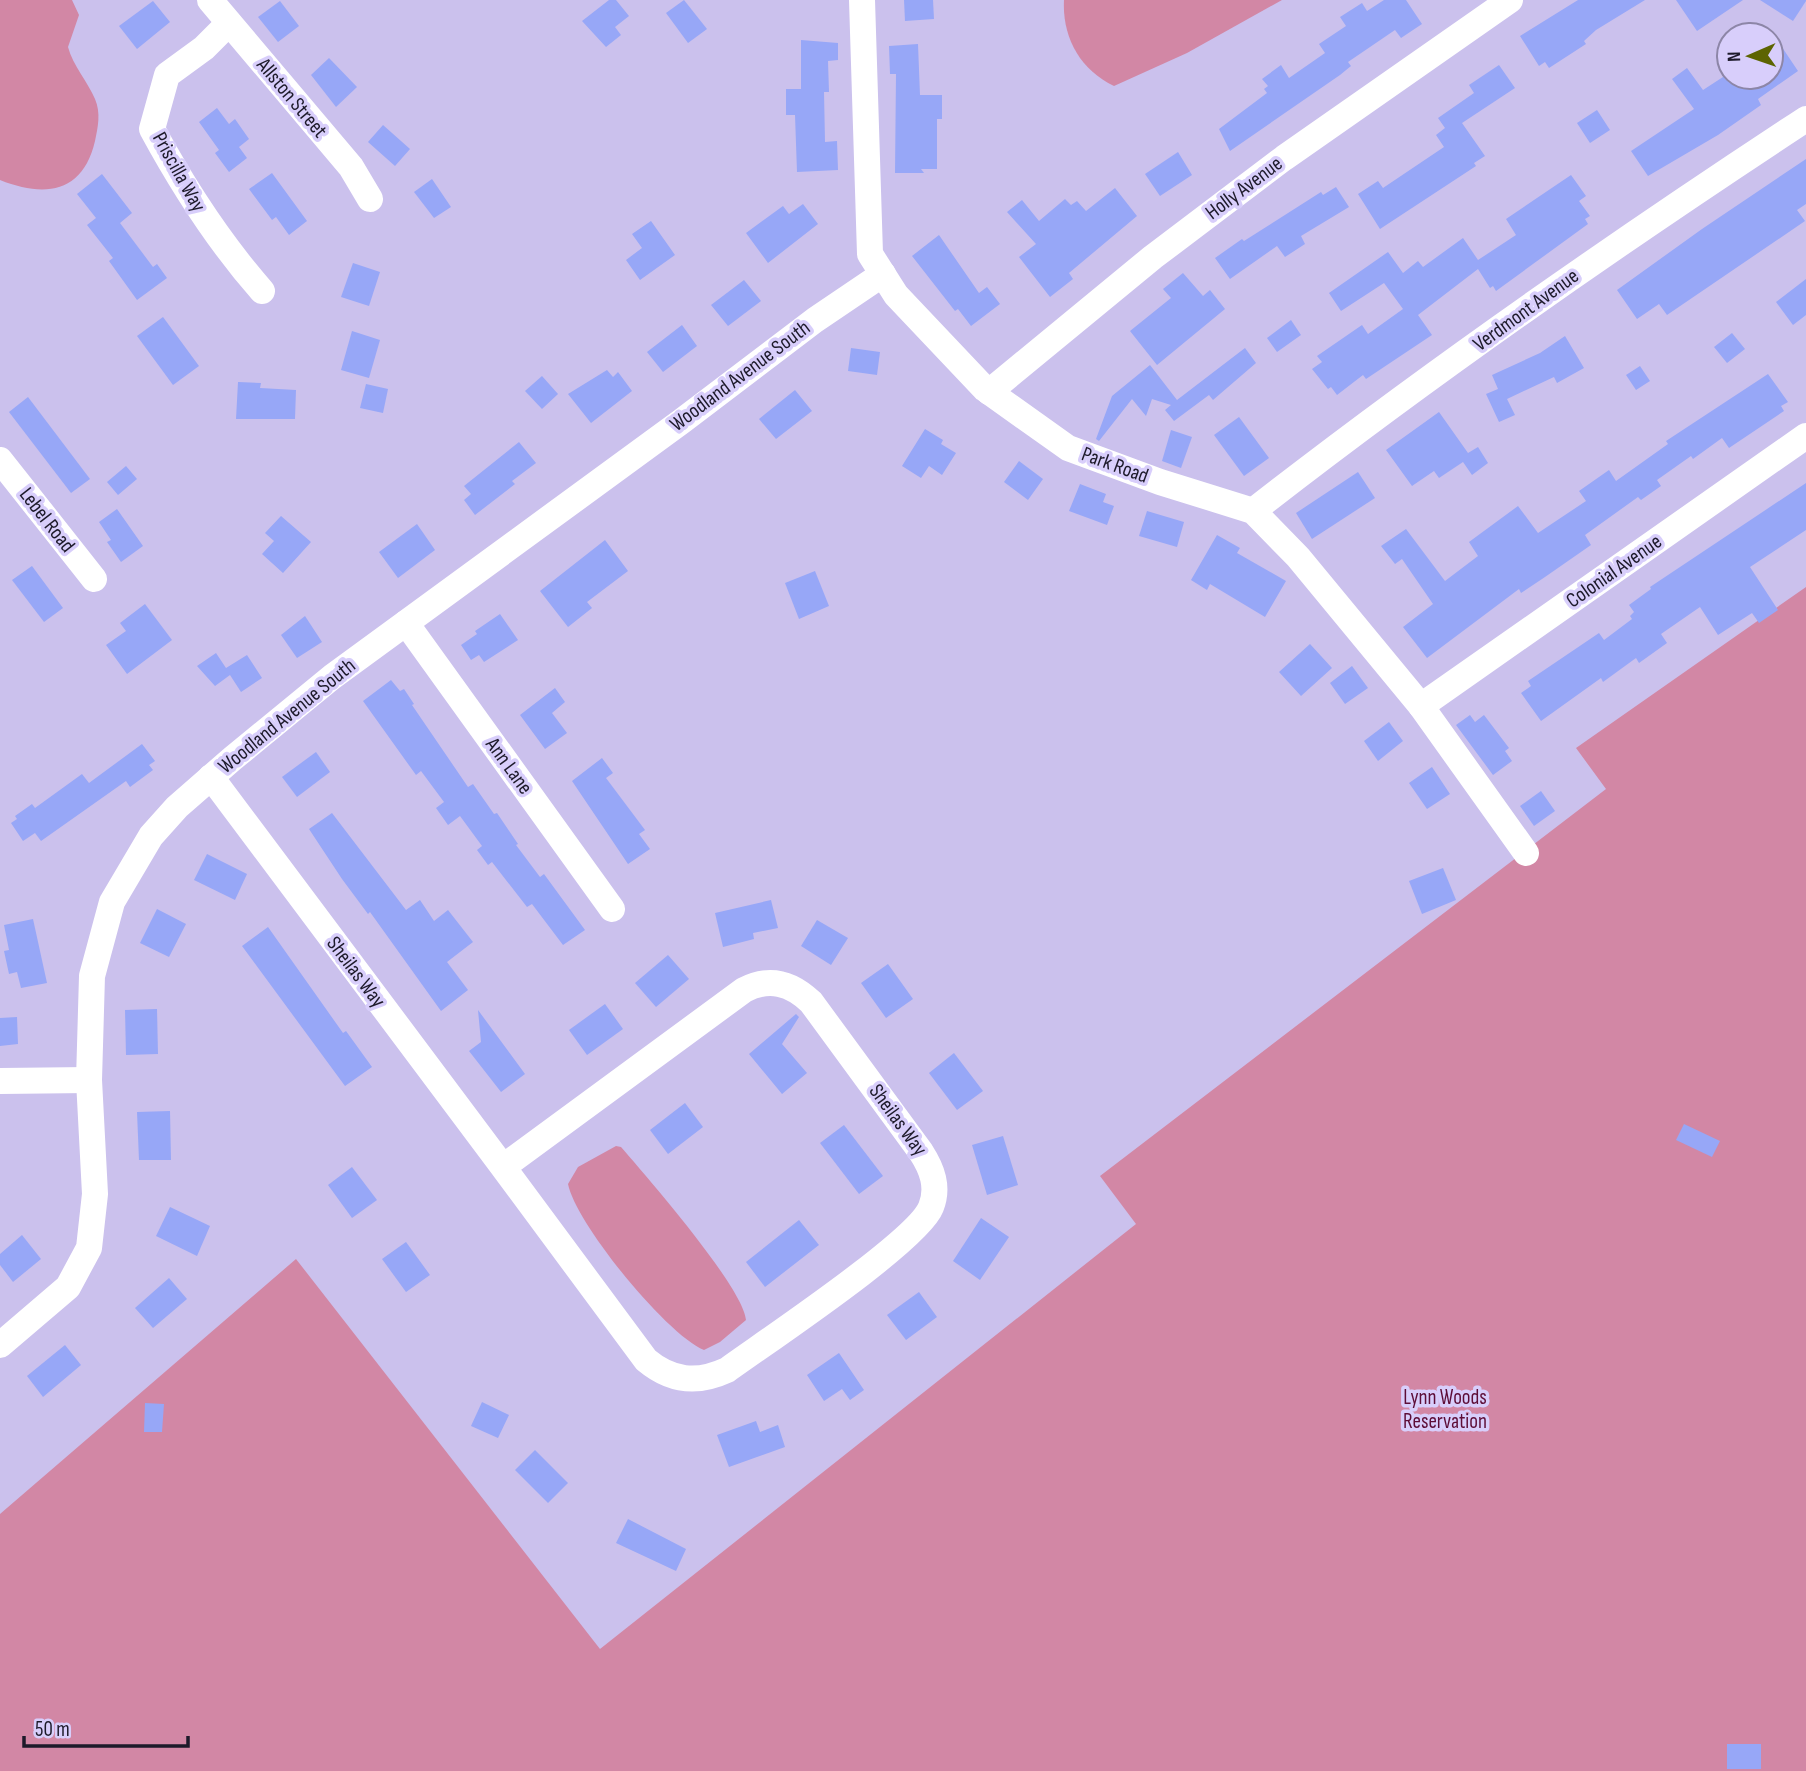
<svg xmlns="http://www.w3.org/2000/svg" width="1806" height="1771" viewBox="0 0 1806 1771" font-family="'Sofia Sans Condensed',sans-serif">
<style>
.green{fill:#d287a5}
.building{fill:#97a7f7}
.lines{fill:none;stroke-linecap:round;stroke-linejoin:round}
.minor{stroke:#fff;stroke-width:26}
.labels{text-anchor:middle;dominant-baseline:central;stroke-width:7;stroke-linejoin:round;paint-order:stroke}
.street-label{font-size:21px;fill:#1d1a2a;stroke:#d8cefb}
.park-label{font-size:21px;fill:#5d0d37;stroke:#d8cefb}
</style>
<rect width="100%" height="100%" fill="#cbc1ed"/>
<g class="green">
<path d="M 0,0 L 72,0 L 79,15 L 68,47 C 73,66 88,82 95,99 C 101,113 98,127 95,141 C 83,193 45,198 0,180 Z"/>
<path d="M 1064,0 L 1282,0 L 1187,53 L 1114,86 C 1080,70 1062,37 1064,0 Z"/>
<path d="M 1806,587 L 1806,1771 L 0,1771 L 0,1514 L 296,1259 L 600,1649 L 1136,1224 L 1100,1176 L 1606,789 L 1576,748 Z"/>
<path d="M 616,1146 L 621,1147 C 647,1177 743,1287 746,1320 L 720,1342 L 704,1350 C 667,1335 576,1224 568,1184 L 578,1167 Z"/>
</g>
<g class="building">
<path d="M 609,0 L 616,0 L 629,16 L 615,27 L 621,35 L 606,47 L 582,21 Z"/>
<path d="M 684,0 L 707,29 L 688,43 L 666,13 Z"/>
<path d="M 904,0 L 933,0 L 934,19 L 905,21 Z"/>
<path d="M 1384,0 L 1406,0 L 1422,24 L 1401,38 L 1395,30 L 1348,62 L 1351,66 L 1340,75 L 1230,151 L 1219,129 L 1267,93 L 1264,89 L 1268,86 L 1262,79 L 1281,65 L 1289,78 L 1325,53 L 1319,44 L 1346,26 L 1340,17 L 1362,3 L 1367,11 Z"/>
<path d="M 1578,0 L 1645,0 L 1596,30 L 1584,41 L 1586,44 L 1549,68 L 1545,62 L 1539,66 L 1520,36 Z"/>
<path d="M 1676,0 L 1743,0 L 1697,31 Z"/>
<path d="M 1760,0 L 1806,0 L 1806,1 L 1793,21 Z"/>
<path d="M 153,1 L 170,22 L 137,49 L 119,26 Z"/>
<path d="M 280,1 L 299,26 L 278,42 L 258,17 Z"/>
<path d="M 1771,31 L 1798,71 L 1758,99 L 1761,105 L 1718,135 L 1648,176 L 1631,151 L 1694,109 L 1672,79 L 1687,68 L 1703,90 L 1723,77 L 1771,77 Z"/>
<path d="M 801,40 L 838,43 L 838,60 L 828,61 L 829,92 L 824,92 L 825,142 L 837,141 L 838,170 L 797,172 L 795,115 L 786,115 L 786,89 L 801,89 Z"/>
<path d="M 918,44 L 920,95 L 942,95 L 942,119 L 937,119 L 937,169 L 921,169 L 924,173 L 895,173 L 896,74 L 890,74 L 889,46 Z"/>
<path d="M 329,58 L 357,87 L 336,107 L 311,75 Z"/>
<path d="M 1499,65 L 1515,88 L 1462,123 L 1485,156 L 1474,163 L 1476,166 L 1380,229 L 1358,194 L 1378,181 L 1383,188 L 1444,147 L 1436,135 L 1445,128 L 1438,118 L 1474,93 L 1469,85 Z"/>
<path d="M 217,108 L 229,124 L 235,119 L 249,139 L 239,147 L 247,158 L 229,172 L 215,153 L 219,150 L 199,122 Z"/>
<path d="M 1597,110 L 1610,130 L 1590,143 L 1577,123 Z"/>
<path d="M 383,125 L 410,149 L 395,166 L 368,142 Z"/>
<path d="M 1178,152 L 1192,175 L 1160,196 L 1145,174 Z"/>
<path d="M 1806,159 L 1806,204 L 1797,210 L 1805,221 L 1667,315 L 1659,304 L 1637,319 L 1617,290 L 1702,229 Z"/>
<path d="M 272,173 L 307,221 L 289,235 L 276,217 L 272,220 L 249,189 Z"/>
<path d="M 102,174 L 132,213 L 120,223 L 153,267 L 157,264 L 167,278 L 137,300 L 109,261 L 113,258 L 87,225 L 96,218 L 77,194 Z"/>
<path d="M 1571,175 L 1586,196 L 1579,201 L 1590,216 L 1585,219 L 1588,224 L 1496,291 L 1493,286 L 1490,288 L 1478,269 L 1418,315 L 1432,335 L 1366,379 L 1363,375 L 1337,395 L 1331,387 L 1328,389 L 1312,369 L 1322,362 L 1317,356 L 1362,325 L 1368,334 L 1403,309 L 1384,283 L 1341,311 L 1329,293 L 1388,252 L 1403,273 L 1418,261 L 1423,267 L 1463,238 L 1478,260 L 1516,235 L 1506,219 Z"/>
<path d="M 432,179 L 451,207 L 434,218 L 414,192 Z"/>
<path d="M 1336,187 L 1349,207 L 1301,236 L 1305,244 L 1285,257 L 1277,246 L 1230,279 L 1215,258 L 1242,239 L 1244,241 L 1321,192 L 1323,195 Z"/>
<path d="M 1115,188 L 1137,216 L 1069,273 L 1073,279 L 1050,297 L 1019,257 L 1036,244 L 1007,212 L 1022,200 L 1039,221 L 1065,199 L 1071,205 L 1077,201 L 1086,211 Z"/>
<path d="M 803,204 L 818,224 L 768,263 L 746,233 L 783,206 L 789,214 Z"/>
<path d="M 651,221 L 675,255 L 640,280 L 626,260 L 642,248 L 632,234 Z"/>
<path d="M 939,235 L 979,293 L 987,287 L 1000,304 L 971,326 L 958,309 L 955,311 L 912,256 Z"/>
<path d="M 353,263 L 380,272 L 369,306 L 341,297 Z"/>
<path d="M 1183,273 L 1203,296 L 1210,290 L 1225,309 L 1157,365 L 1130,331 L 1171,298 L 1163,289 Z"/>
<path d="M 1806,279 L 1806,315 L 1793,325 L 1776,302 Z"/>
<path d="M 744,280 L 761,301 L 728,326 L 711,305 Z"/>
<path d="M 163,317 L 199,366 L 173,385 L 137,336 Z"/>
<path d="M 1291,320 L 1301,335 L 1277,352 L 1267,338 Z"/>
<path d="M 682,325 L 697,346 L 663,372 L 647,352 Z"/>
<path d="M 352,331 L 380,340 L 369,378 L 341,370 Z"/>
<path d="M 1732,333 L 1745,349 L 1727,363 L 1714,347 Z"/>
<path d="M 1565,336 L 1584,368 L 1557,383 L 1554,377 L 1507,399 L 1515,415 L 1499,422 L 1486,394 L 1498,389 L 1492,375 L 1540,353 Z"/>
<path d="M 851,348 L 880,352 L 877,375 L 848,371 Z"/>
<path d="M 1245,348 L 1256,363 L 1213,400 L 1209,395 L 1174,421 L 1165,410 L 1171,405 L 1152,399 L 1146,416 L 1132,399 L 1099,441 L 1096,439 L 1112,396 L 1150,365 L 1177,400 Z"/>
<path d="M 1640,366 L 1650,381 L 1636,390 L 1626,375 Z"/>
<path d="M 607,370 L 613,377 L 618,372 L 632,391 L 591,423 L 568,394 Z"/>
<path d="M 1768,374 L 1788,402 L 1781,406 L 1784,411 L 1729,448 L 1722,438 L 1693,459 L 1691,456 L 1657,480 L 1661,486 L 1641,500 L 1638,497 L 1585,535 L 1591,545 L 1545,577 L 1521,593 L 1519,589 L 1427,658 L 1403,627 L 1433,604 L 1402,559 L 1395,564 L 1381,546 L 1406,529 L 1445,581 L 1478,556 L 1469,542 L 1518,506 L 1538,533 L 1586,501 L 1579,491 L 1609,470 L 1616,481 L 1668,444 L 1666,441 Z"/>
<path d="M 542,376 L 558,394 L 542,409 L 525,391 Z"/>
<path d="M 238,382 L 261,383 L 260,388 L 296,390 L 295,419 L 236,419 Z"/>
<path d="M 366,384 L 388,389 L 383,413 L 360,408 Z"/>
<path d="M 795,390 L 812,411 L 776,439 L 759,419 Z"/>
<path d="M 28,397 L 90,479 L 71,493 L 9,412 Z"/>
<path d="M 1439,412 L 1468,453 L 1478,447 L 1488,463 L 1472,475 L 1463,462 L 1439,478 L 1434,471 L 1412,486 L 1386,450 Z"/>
<path d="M 1239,417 L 1269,458 L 1244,476 L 1214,435 Z"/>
<path d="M 925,429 L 943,440 L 941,444 L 956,453 L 942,475 L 929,466 L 921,478 L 902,466 Z"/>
<path d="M 1171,430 L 1192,437 L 1181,468 L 1162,461 Z"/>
<path d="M 519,442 L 536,463 L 512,481 L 515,484 L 475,515 L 464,500 L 471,494 L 464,486 Z"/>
<path d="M 1019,461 L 1043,479 L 1028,500 L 1004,482 Z"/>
<path d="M 126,466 L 137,479 L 118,495 L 107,482 Z"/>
<path d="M 1358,472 L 1375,498 L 1312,539 L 1296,513 Z"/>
<path d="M 1806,483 L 1806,530 L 1750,567 L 1778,610 L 1759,623 L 1752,613 L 1718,635 L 1700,607 L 1661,634 L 1667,643 L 1639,663 L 1636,658 L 1603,682 L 1601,678 L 1541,721 L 1521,693 L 1531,686 L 1528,681 L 1599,633 L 1604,640 L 1632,619 L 1630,616 L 1634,612 L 1629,605 L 1651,589 L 1650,587 Z"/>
<path d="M 1080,484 L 1106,494 L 1103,502 L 1114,506 L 1107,525 L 1069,511 Z"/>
<path d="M 117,509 L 143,546 L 121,562 L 107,542 L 111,540 L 99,522 Z"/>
<path d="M 1147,511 L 1184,522 L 1177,547 L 1139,536 Z"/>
<path d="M 281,516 L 311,542 L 283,573 L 262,554 L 274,541 L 265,533 Z"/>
<path d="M 417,524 L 435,550 L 398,578 L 379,552 Z"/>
<path d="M 1217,535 L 1240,548 L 1237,553 L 1286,581 L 1265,617 L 1210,584 L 1207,590 L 1191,580 Z"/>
<path d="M 605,540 L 628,571 L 587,602 L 592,608 L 568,627 L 540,591 Z"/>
<path d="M 32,566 L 63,608 L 44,622 L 12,580 Z"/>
<path d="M 815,571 L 829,606 L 799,619 L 785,583 Z"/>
<path d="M 145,604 L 172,640 L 127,674 L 106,645 L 126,631 L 120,623 Z"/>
<path d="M 500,614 L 518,640 L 484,662 L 479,655 L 471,660 L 461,645 L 477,634 L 475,631 Z"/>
<path d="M 305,616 L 322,642 L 297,658 L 281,635 Z"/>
<path d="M 1310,644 L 1332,668 L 1301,696 L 1279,672 Z"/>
<path d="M 216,653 L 226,668 L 247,655 L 262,678 L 241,692 L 230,675 L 215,686 L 197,666 Z"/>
<path d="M 1352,666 L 1368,688 L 1345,704 L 1330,683 Z"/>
<path d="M 391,680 L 400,691 L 404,689 L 414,704 L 412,705 L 468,787 L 473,784 L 494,814 L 497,813 L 518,844 L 516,845 L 540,877 L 544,874 L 585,930 L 563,945 L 532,904 L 527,907 L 492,862 L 488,865 L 477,850 L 482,846 L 460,816 L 448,825 L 436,808 L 444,802 L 421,771 L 416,775 L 363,701 Z"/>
<path d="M 555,688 L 565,702 L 552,713 L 567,733 L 545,749 L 520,715 Z"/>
<path d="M 1470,715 L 1475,722 L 1484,715 L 1509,748 L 1505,751 L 1512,761 L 1493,775 L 1456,725 Z"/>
<path d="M 1389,722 L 1403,741 L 1378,761 L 1364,741 Z"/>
<path d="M 142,744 L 155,761 L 149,765 L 153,770 L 130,787 L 126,781 L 41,841 L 35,833 L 23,841 L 11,823 L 17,819 L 15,816 L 32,804 L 35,808 L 82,774 L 89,783 Z"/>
<path d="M 316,752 L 330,772 L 297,797 L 282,777 Z"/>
<path d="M 602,758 L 613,773 L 606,778 L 645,830 L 639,834 L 650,849 L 628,864 L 572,781 Z"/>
<path d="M 1432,767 L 1450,794 L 1427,809 L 1409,783 Z"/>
<path d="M 1541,791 L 1555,811 L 1534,826 L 1520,806 Z"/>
<path d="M 332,813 L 406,910 L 420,900 L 434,921 L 448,910 L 473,942 L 447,962 L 468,990 L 441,1011 L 370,912 L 368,914 L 342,879 L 309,829 Z"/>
<path d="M 207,854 L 247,874 L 235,900 L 194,880 Z"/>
<path d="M 1443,868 L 1456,900 L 1422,914 L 1409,881 Z"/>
<path d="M 771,900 L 778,928 L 753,933 L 754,939 L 723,947 L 715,913 Z"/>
<path d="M 157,909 L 186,924 L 169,957 L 140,943 Z"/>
<path d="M 33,919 L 47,983 L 21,988 L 17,972 L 9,974 L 4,951 L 9,950 L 4,925 Z"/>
<path d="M 817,920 L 848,938 L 831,965 L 801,946 Z"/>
<path d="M 268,927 L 343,1033 L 346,1031 L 372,1067 L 345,1086 L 242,946 Z"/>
<path d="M 668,955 L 689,979 L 656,1007 L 635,983 Z"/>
<path d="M 888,964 L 913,999 L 886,1018 L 861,983 Z"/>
<path d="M 605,1004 L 623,1029 L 587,1055 L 569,1030 Z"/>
<path d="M 157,1009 L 158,1054 L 126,1055 L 125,1010 Z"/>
<path d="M 478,1010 L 525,1074 L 501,1092 L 469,1051 L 481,1042 Z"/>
<path d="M 796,1014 L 799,1017 L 782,1044 L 807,1073 L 782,1094 L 749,1054 Z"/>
<path d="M 17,1017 L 18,1044 L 0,1046 L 0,1018 Z"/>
<path d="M 954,1053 L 983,1091 L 957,1110 L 929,1073 Z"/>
<path d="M 685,1103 L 703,1127 L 668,1154 L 650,1130 Z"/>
<path d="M 170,1111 L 171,1160 L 139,1160 L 137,1112 Z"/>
<path d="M 1684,1124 L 1720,1141 L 1712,1157 L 1676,1140 Z"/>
<path d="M 844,1125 L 883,1176 L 859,1194 L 820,1143 Z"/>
<path d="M 1003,1136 L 1018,1185 L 987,1195 L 972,1145 Z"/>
<path d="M 352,1167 L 377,1200 L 352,1218 L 328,1185 Z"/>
<path d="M 170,1207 L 210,1226 L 197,1256 L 156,1236 Z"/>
<path d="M 981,1218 L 1009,1237 L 980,1280 L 953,1261 Z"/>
<path d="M 799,1220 L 819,1245 L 765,1287 L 746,1262 Z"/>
<path d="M 22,1235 L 41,1259 L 13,1282 L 0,1265 L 0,1254 Z"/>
<path d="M 406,1242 L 430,1275 L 406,1292 L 382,1259 Z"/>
<path d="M 169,1278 L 187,1299 L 153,1328 L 135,1308 Z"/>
<path d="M 919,1292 L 937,1317 L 906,1340 L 887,1315 Z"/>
<path d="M 65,1345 L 81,1365 L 43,1397 L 27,1376 Z"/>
<path d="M 839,1353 L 864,1390 L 850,1400 L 842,1389 L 824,1401 L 807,1375 Z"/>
<path d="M 482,1402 L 509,1415 L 498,1438 L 471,1426 Z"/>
<path d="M 145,1403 L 164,1404 L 162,1432 L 144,1432 Z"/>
<path d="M 756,1421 L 760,1432 L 778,1425 L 785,1447 L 729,1467 L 717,1435 Z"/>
<path d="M 535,1450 L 568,1483 L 548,1503 L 515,1470 Z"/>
<path d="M 628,1519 L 686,1549 L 676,1571 L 616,1543 Z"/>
<rect x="1727" y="1744" width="34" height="25"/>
</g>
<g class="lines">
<g class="minor">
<path d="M 210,0 L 351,167 L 370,199"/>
<path d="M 862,0 L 870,254 L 896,295 L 985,389 L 1068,448 L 1160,482 L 1253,511 L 1298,557 L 1421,706 L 1526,853"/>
<path d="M 229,23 L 204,48 L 167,75 L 152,129 C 184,188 218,241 262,291"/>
<path d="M 989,392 L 1153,257 L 1284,158 L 1510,0"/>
<path d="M 0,460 L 94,579"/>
<path d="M 1253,511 C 1431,372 1617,243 1806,119"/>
<path d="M 406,623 L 612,909"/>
<path d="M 1421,706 L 1806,436"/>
<path d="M 211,777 L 503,1167 L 744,990 C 769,977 791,983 811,1002 L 921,1152 C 932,1169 939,1187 931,1207 C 918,1241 764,1343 727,1370 C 697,1384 671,1381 646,1360 L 503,1167"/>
<path d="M 0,1081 L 89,1080"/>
<path d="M 0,1345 L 68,1287 L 89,1248 L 95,1194 L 89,1080 L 92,976 L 112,902 L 151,836 L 177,807 L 232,759 L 332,677 L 682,421 L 815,320 L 883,274"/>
</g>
</g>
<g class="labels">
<g class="street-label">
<text transform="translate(292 98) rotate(50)">Allston Street</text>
<text transform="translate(179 172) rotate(61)">Priscilla Way</text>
<text transform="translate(1244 188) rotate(-37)">Holly Avenue</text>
<text transform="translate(1526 310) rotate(-36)">Verdmont Avenue</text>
<text transform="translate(740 376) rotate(-37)">Woodland Avenue South</text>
<text transform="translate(1115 465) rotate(20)">Park Road</text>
<text transform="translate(47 520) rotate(52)">Lebel Road</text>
<text transform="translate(1614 571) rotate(-35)">Colonial Avenue</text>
<text transform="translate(287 716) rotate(-39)">Woodland Avenue South</text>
<text transform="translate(509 766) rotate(54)">Ann Lane</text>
<text transform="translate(356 972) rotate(53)">Sheilas Way</text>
<text transform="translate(898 1120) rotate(54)">Sheilas Way</text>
</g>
<g class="park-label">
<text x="1445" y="1397">Lynn Woods<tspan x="1445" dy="24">Reservation</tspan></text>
</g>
</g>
<g transform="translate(1750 56) rotate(268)"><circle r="33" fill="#d8cefb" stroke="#8d86a7" stroke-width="2"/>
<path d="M0-5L12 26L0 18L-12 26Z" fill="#5d6402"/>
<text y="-10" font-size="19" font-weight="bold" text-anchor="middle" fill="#1d1a2a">N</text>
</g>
<path d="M24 1736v10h164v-10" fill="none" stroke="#1d1a2a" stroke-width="3.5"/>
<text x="35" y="1736" font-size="21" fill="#1d1a2a" stroke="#d8cefb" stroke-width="5" paint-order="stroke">50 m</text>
</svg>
